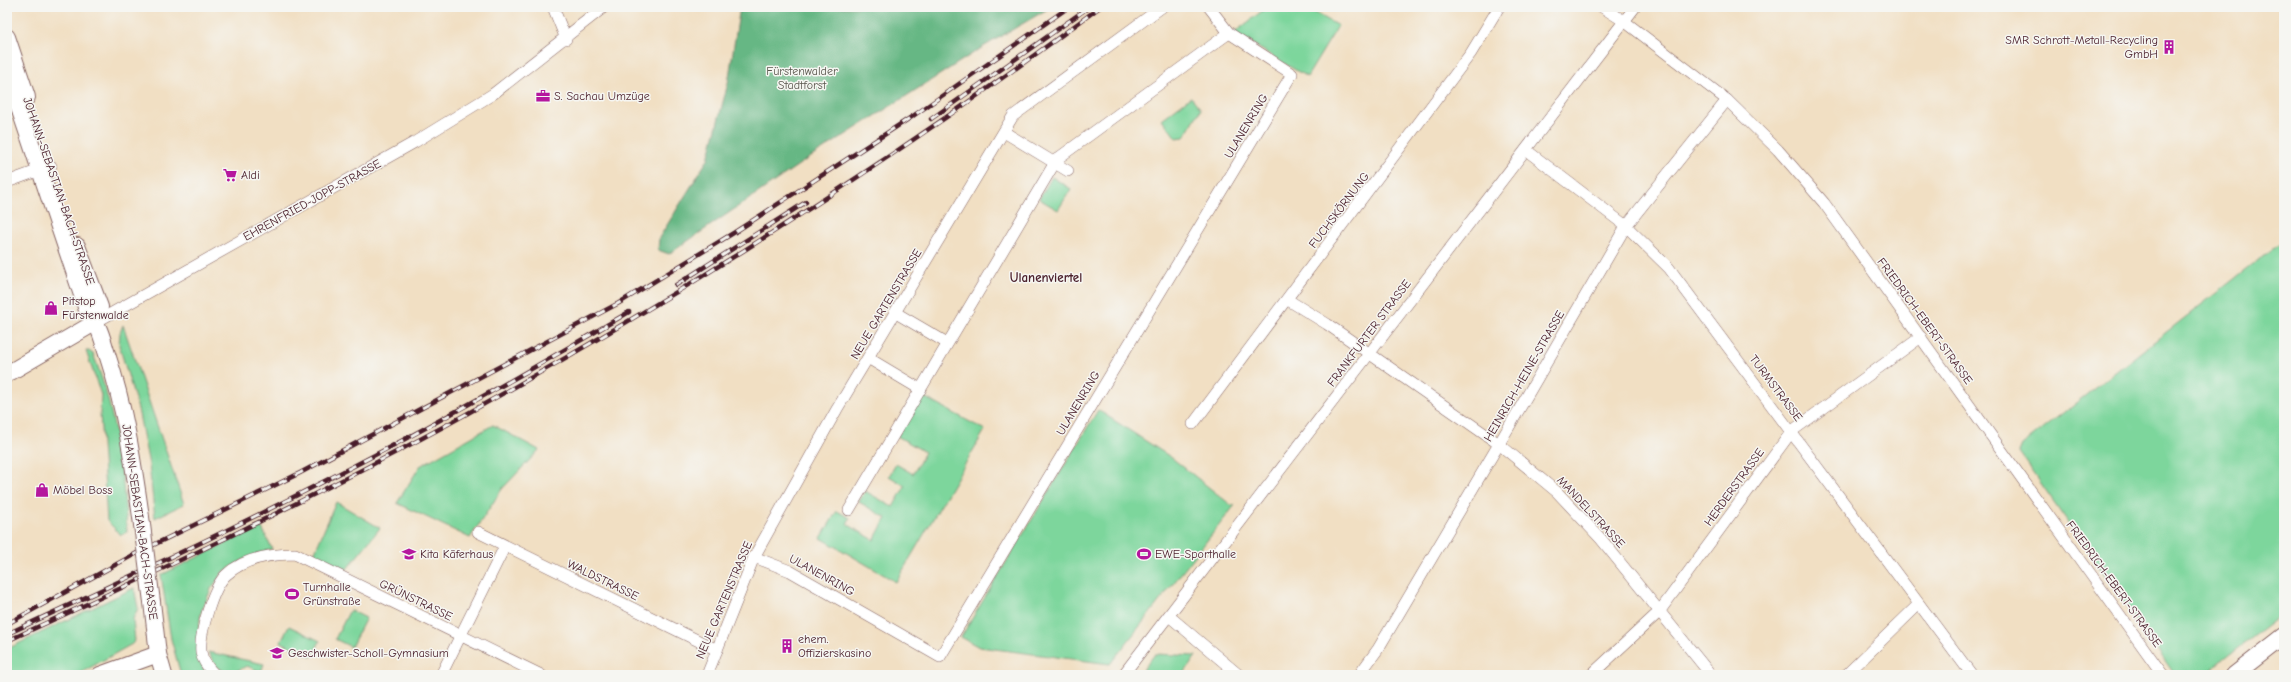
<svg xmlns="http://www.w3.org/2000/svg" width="2291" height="682" viewBox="0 0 2291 682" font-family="'Comic Neue',sans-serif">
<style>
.green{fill:#7dd69c;stroke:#647a64}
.forest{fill:#66b784;stroke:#586b58}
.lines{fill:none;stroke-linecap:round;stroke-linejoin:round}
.street-casing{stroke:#846260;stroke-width:12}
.secondary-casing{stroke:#846260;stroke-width:18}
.street{stroke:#fff;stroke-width:11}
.secondary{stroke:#fff;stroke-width:16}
.rail-casing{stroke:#4a1f2b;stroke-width:4.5}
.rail{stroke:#f6f6f2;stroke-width:3;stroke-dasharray:9;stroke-linecap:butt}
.secondary-bridge-casing{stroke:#846260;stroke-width:18;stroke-linecap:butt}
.secondary-bridge{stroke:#fff;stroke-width:16}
.labels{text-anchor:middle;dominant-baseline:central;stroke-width:3;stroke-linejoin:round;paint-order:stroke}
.poi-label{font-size:12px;fill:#4a1f2b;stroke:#f6f6f2;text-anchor:start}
.park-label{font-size:12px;fill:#59564d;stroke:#f6f6f2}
.street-label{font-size:12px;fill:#4a1f2b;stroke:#f6f6f2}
.neighbourhood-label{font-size:13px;font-weight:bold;fill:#4a1f2b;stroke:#f6f6f2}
</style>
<rect width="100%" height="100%" fill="#f6f6f2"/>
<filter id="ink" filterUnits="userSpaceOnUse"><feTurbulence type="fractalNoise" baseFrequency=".025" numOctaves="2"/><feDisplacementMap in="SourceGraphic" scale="8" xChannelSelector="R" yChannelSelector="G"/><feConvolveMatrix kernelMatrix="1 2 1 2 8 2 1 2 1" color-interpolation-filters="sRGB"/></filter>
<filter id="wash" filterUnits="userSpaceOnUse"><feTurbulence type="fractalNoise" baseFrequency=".012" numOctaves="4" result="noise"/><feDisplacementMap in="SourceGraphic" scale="16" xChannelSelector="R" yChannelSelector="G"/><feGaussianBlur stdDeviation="0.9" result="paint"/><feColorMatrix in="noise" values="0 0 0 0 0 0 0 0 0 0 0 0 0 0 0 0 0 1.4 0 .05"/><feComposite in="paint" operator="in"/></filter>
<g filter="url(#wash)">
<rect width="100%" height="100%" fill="#f1dfc3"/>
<g class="green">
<path d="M 1267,7 L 1306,7 L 1338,26 L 1307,77 L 1234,33 Z"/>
<path d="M 1191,97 L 1201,109 L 1184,137 L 1176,138 L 1162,119 Z"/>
<path d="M 1052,177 L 1071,189 L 1058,210 L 1039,199 Z"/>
<path d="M 2284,240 L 2284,613 L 2204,675 L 2175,675 L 2019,452 L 2022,445 Z"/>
<path d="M 123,325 L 184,504 L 155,518 L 149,465 L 138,409 L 119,345 L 120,333 Z"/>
<path d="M 89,351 L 93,354 C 116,411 123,471 127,532 L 121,535 L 107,521 L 100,413 L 101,395 L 86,351 Z"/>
<path d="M 922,396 L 985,430 L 896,582 L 821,538 L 837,511 L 850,518 L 847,524 L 874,540 L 886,518 L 859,502 L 865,491 L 893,507 L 905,486 L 889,476 L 896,464 L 913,474 L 925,452 L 897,436 Z"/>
<path d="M 1098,410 L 1172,458 L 1231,505 L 1235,505 L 1110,664 L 979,647 L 961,637 Z"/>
<path d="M 493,425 L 539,450 L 502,489 L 470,538 L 397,503 L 420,466 Z"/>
<path d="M 336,502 L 380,528 L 346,570 L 314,554 Z"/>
<path d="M 261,526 L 272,549 L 248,557 L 223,572 L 211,589 L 201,613 L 198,632 L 205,675 L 181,675 L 171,639 L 161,575 Z"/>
<path d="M 134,588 L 138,608 L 133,619 L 135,641 L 132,644 L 77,675 L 7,675 L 7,649 Z"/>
<path d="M 350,610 L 366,618 L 351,647 L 335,639 Z"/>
<path d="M 289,626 L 320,641 L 312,657 L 281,642 Z"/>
<path d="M 208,652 L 264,664 L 261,672 L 247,666 L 230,674 L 216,667 Z"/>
<path d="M 1155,654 L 1196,656 L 1183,675 L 1139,675 Z"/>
</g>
<path class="forest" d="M 740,7 L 1051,7 L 983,47 L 800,164 L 669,254 L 658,250 L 659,238 L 708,159 L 728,83 Z"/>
</g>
<g filter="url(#ink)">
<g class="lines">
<defs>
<g id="street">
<path d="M 553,7 L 566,39"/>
<path d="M 1602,7 L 1624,21 L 1727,100 L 1778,150 L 1824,203 L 2163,675"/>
<path d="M 1004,132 L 1068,171"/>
<path d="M 1526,150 L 1626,226 L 1669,268 L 1972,675"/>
<path d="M 7,182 L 51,166"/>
<path d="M 1288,300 L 1327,324 L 1499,444 L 1557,492 L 1601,539 L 1711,675"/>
<path d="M 896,313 L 947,343"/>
<path d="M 96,322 L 415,142 L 493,94 L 604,7"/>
<path d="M 868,358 L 920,389"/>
<path d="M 1193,424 L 1471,53 L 1499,7"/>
<path d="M 849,510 L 1057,159 L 1229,33"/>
<path d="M 478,532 L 717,650"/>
<path d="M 754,557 L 790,571 L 940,657 L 1292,74 L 1229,33 L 1209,7"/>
<path d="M 1169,616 L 1239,675"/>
<path d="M 215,675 C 209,669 202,660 201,652 C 199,634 213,587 226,575 C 244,558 271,554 295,554 L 541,675"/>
<path d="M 441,675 L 505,546"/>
<path d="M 707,675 L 754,557 L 837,409 L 1013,116 L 1162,7"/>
<path d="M 1123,675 L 1635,7"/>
<path d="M 1359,675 L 1378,649 L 1499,444 L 1626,226 L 1727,100"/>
<path d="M 1591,675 L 1659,612 L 1792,431 L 1921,337"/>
<path d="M 1846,675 L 1918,605"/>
</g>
<g id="secondary">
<path d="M 7,37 L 27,97"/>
<path d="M 7,72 L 88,313 C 100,325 102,339 107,354 C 125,408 133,461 141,517"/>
<path d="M 77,246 L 100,307 L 96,322"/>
<path d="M 7,374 L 96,322"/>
<path d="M 152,602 L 158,654 L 164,675"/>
<path d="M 100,675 L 158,654"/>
<path d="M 2234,675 L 2284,636"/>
</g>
</defs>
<use href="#street" class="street-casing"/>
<use href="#secondary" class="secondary-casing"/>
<use href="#street" class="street"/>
<use href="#secondary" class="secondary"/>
<defs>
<g id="rail">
<path d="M 931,119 L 1089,7"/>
<path d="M 676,285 L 806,202"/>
<path d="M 7,624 L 137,553 L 300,473 L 619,303 L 735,232 L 913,116 L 1069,7"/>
<path d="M 7,634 C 121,581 235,528 346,470 C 442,421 536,367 629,312"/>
<path d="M 7,641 C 153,574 299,505 441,428 C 669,303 891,163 1100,7"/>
</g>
</defs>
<use href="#rail" class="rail-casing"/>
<use href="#rail" class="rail"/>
<defs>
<path id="secondary-bridge" d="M 141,517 L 152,602"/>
</defs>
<use href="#secondary-bridge" class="secondary-bridge-casing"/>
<use href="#secondary-bridge" class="secondary-bridge"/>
</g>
</g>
<defs>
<symbol id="building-bare" viewBox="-9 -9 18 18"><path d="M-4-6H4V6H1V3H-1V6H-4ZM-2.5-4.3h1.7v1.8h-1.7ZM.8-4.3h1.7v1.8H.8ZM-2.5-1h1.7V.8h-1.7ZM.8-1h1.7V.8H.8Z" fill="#b5179e" stroke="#f6f6f2" stroke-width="2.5" paint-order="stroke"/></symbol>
<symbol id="office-bare" viewBox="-9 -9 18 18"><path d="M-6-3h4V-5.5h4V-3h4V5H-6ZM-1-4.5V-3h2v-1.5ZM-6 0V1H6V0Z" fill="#b5179e" stroke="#f6f6f2" stroke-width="2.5" paint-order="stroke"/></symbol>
<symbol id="supermarket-bare" viewBox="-9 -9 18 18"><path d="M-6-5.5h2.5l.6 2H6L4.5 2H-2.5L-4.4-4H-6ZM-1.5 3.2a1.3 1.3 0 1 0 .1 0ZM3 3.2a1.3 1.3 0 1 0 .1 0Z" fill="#b5179e" stroke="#f6f6f2" stroke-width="2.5" paint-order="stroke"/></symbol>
<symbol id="shop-bare" viewBox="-9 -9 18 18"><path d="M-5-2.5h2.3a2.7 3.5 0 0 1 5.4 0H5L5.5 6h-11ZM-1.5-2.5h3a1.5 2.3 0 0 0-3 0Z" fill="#b5179e" stroke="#f6f6f2" stroke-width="2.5" paint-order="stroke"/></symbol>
<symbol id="school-bare" viewBox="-9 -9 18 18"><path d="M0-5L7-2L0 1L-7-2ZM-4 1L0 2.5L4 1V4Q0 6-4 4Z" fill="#b5179e" stroke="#f6f6f2" stroke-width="2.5" paint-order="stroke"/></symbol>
<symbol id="stadium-bare" viewBox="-9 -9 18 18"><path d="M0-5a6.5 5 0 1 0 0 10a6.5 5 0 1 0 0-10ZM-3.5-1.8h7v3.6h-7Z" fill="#b5179e" stroke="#f6f6f2" stroke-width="2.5" paint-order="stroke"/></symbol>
</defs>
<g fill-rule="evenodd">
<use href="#building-bare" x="2159" y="37" width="20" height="20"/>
<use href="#office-bare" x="533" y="86" width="20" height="20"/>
<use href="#supermarket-bare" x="220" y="165" width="20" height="20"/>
<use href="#shop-bare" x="41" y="298" width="20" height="20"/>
<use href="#shop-bare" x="32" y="480" width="20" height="20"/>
<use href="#school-bare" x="399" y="544" width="20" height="20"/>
<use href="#stadium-bare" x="1134" y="544" width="20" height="20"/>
<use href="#stadium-bare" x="282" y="584" width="20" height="20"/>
<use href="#building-bare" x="777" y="636" width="20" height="20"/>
<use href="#school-bare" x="267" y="643" width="20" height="20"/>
</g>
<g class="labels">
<g class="poi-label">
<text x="2158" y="40" text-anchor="end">SMR Schrott-Metall-Recycling<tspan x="2158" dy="14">GmbH</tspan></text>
<text x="554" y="96">S. Sachau Umzüge</text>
<text x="241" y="175">Aldi</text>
<text x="62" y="301">Pitstop<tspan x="62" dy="14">Fürstenwalde</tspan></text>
<text x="53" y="490">Möbel Boss</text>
<text x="420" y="554">Kita Käferhaus</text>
<text x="1155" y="554">EWE-Sporthalle</text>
<text x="303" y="587">Turnhalle<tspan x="303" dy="14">Grünstraße</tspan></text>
<text x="798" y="639">ehem.<tspan x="798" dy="14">Offizierskasino</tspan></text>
<text x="288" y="653">Geschwister-Scholl-Gymnasium</text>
</g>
<g class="park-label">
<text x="802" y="71">Fürstenwalder<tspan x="802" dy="14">Stadtforst</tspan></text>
</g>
<g class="street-label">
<text transform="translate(1246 126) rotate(-59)">ULANENRING</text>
<text transform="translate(59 191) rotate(71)">JOHANN-SEBASTIAN-BACH-STRASSE</text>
<text transform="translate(312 200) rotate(-29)">EHRENFRIED-JOPP-STRASSE</text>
<text transform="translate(1339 210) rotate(-53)">FUCHSKÖRNUNG</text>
<text transform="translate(886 304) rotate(-59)">NEUE GARTENSTRASSE</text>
<text transform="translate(1925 321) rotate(54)">FRIEDRICH-EBERT-STRASSE</text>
<text transform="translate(1369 333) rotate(-53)">FRANKFURTER STRASSE</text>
<text transform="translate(1524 376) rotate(-60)">HEINRICH-HEINE-STRASSE</text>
<text transform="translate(1776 388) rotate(53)">TURMSTRASSE</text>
<text transform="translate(1078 403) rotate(-59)">ULANENRING</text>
<text transform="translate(1734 487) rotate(-54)">HERDERSTRASSE</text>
<text transform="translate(1591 512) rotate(47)">MANDELSTRASSE</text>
<text transform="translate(140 522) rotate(82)">JOHANN-SEBASTIAN-BACH-STRASSE</text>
<text transform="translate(822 575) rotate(29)">ULANENRING</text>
<text transform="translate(603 580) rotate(26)">WALDSTRASSE</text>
<text transform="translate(2114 584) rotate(54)">FRIEDRICH-EBERT-STRASSE</text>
<text transform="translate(416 600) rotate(26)">GRÜNSTRASSE</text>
<text transform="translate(724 600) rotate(-67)">NEUE GARTENSTRASSE</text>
</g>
<g class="neighbourhood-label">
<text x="1046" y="277">Ulanenviertel</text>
</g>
</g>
<rect width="2291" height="682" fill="none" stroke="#f6f6f2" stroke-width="24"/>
</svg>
